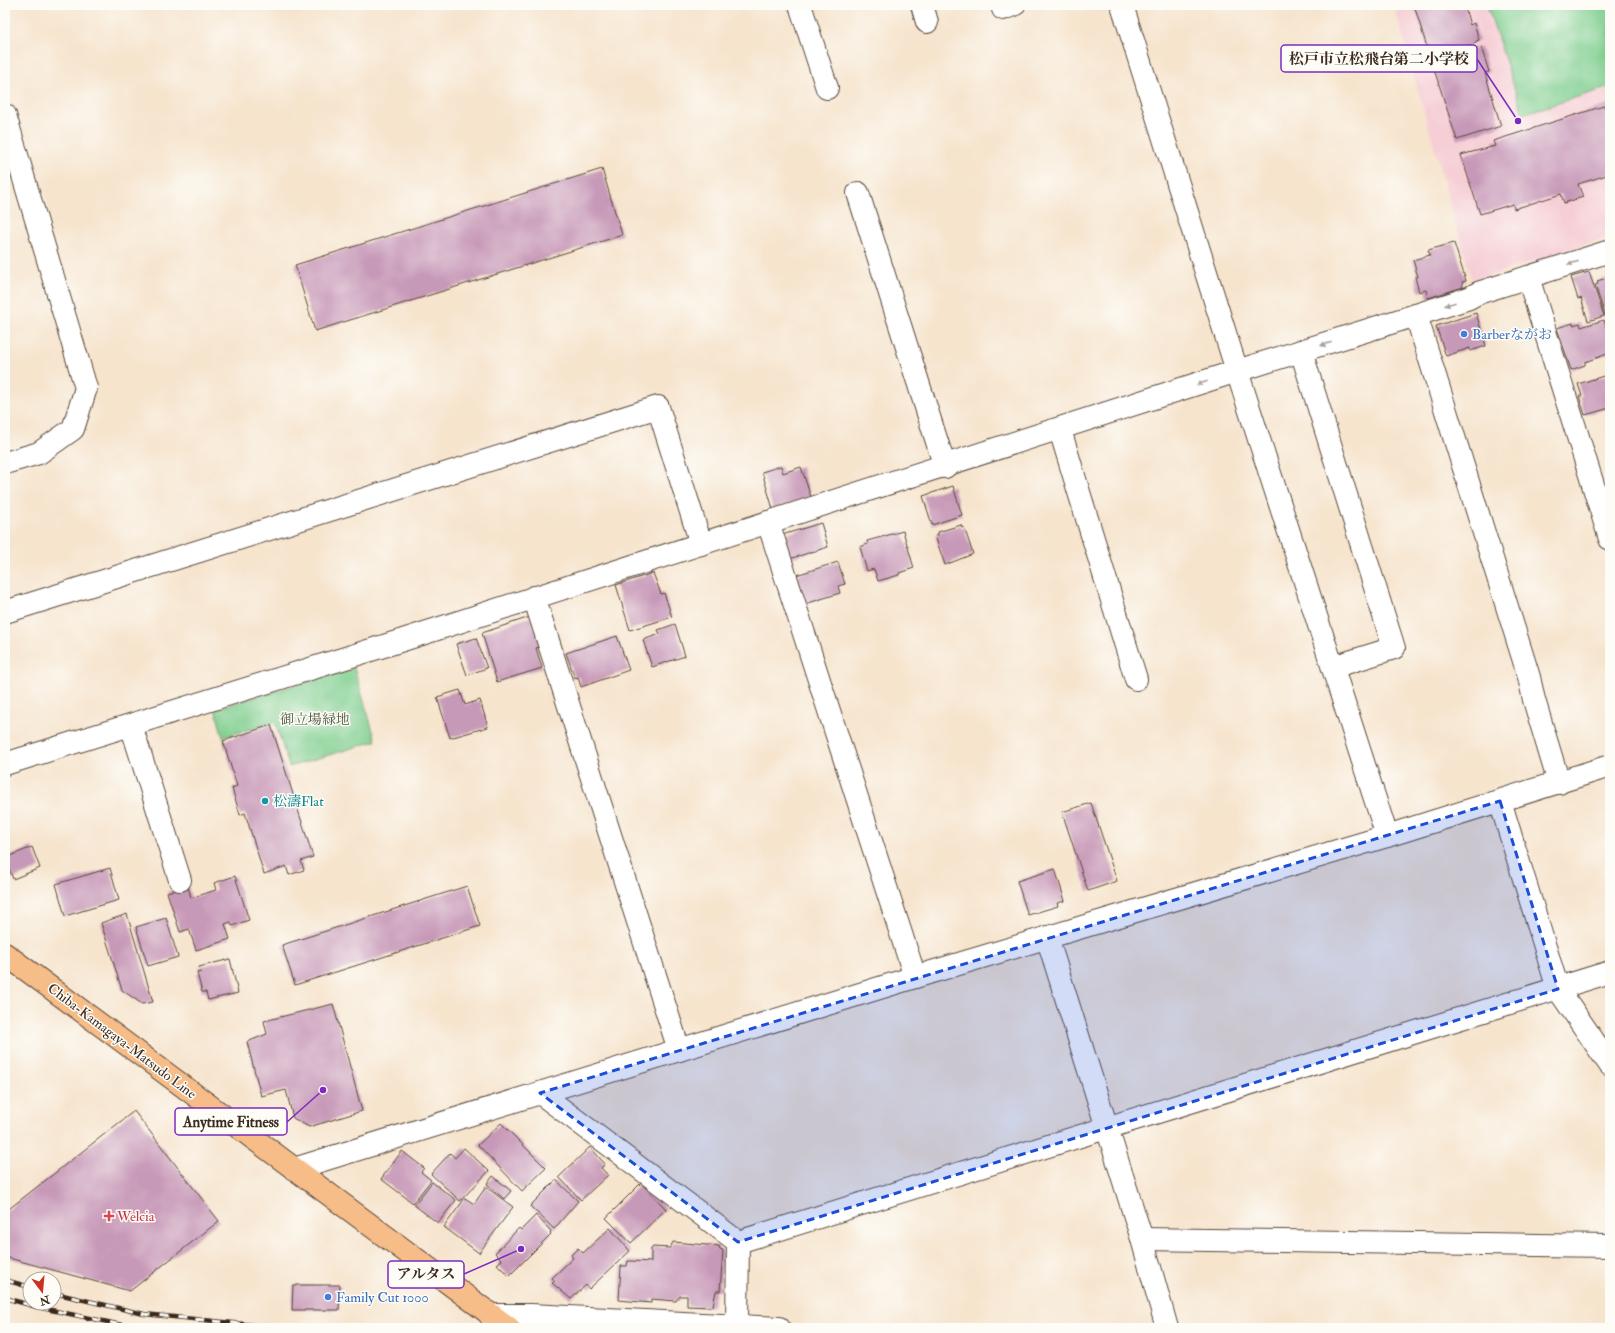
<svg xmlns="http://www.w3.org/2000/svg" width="1615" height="1333" viewBox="0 0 1615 1333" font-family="'IM FELL Double Pica','Noto Serif JP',serif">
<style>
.built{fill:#f6cfd6}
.green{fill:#7dcd8d;stroke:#5c7c56}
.building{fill:#c799b8}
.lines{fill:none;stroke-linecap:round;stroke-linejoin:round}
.minor-casing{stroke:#574638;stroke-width:24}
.major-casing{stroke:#574638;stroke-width:24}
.minor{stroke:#fff;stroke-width:22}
.major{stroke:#f7bd88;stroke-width:22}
.rail-casing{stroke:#3b2a1e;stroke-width:4.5}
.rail{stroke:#fdfcf7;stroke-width:3;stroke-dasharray:9;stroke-linecap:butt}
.oneway{fill:#a79f9a}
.marked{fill:#1d4ed8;fill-opacity:0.2;stroke:#1d4ed8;stroke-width:3;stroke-dasharray:8 5;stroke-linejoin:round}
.shop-dot{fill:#3f7fe0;stroke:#fdfcf7;stroke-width:1.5}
.culture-dot{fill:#0f9aa8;stroke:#fdfcf7;stroke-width:1.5}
.health-dot{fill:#e0444e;stroke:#fdfcf7;stroke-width:1.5}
.labels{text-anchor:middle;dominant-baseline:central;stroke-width:3;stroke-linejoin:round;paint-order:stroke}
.shop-label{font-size:14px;fill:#366cbe;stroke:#fdfcf7;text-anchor:start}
.park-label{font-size:14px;fill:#4f5b3f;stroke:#fdfcf7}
.culture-label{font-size:14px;fill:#0d838f;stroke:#fdfcf7;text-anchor:start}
.street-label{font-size:14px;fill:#3b2a1e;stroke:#fdfcf7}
.health-label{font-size:14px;fill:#be3a42;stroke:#fdfcf7;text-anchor:start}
.leader{fill:none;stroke:#7b2cbf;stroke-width:1.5}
.callout-dot{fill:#7b2cbf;stroke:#fdfcf7;stroke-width:1.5}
.callout{fill:#fdfcf7;stroke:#7b2cbf;stroke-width:1.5}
.callout-label{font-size:15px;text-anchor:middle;font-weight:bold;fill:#3b2a1e}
</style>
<rect width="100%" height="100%" fill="#fdfcf7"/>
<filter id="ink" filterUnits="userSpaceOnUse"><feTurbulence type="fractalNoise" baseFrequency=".025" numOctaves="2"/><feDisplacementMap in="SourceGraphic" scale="8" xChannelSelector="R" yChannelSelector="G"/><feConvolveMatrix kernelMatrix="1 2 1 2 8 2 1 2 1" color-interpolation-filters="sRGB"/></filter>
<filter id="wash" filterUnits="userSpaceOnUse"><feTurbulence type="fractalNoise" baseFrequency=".012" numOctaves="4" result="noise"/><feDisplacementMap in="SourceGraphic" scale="16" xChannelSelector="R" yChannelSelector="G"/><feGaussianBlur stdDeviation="0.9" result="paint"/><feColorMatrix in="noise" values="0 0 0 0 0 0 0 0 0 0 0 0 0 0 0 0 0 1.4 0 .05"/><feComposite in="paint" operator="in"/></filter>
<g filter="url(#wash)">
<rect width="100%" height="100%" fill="#f6e4cd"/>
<path class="built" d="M 1394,5 L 1610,5 L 1610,237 L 1472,281 Z"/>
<g class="green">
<path d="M 1487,5 L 1610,5 L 1610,87 L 1523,114 Z"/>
<path d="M 354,668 L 376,741 L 289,767 L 275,722 L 223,737 L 215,709 Z"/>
</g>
<g id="blocks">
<g class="building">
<path d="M 1414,5 L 1464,5 L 1470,25 L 1474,23 L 1479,40 L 1476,41 L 1476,43 L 1430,57 Z"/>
<path d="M 1481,47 L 1489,72 L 1485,73 L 1501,126 L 1457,140 L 1432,63 Z"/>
<path d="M 1610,104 L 1610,174 L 1578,184 L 1583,197 L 1564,203 L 1561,194 L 1514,209 L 1513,204 L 1480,214 L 1461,155 L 1495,146 L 1493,141 Z"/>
<path d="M 602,169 L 622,235 L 315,331 L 295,265 Z"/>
<path d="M 1454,243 L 1466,281 L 1462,282 L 1463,287 L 1428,298 L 1426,290 L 1419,292 L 1415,277 L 1418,277 L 1413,260 L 1430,255 L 1428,250 Z"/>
<path d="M 1589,272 L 1604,316 L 1588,321 L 1581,298 L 1578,299 L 1571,277 Z"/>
<path d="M 1610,277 L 1610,316 L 1606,318 L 1595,285 L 1598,284 L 1597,281 Z"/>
<path d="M 1476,313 L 1486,346 L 1470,351 L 1470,348 L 1446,356 L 1436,326 Z"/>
<path d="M 1604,320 L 1610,340 L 1610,353 L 1585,362 L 1585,365 L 1571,370 L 1557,328 L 1573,323 L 1573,325 L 1580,323 L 1581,327 Z"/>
<path d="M 1610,374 L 1610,408 L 1585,415 L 1579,396 L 1582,396 L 1578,384 Z"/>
<path d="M 781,466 L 783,473 L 801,467 L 811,497 L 773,509 L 762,472 Z"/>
<path d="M 953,486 L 962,515 L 932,525 L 923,496 Z"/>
<path d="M 821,523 L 828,547 L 789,559 L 782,535 Z"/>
<path d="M 961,525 L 962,528 L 964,527 L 973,554 L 945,565 L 935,536 L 938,535 L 938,532 Z"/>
<path d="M 903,531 L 914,568 L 899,573 L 899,575 L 878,581 L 874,569 L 867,571 L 860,547 L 868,544 L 867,541 Z"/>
<path d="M 838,562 L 845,584 L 838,586 L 840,593 L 802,605 L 793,576 Z"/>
<path d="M 653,573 L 661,594 L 664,593 L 672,617 L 630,630 L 616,585 Z"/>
<path d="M 530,617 L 543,645 L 536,648 L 542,668 L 497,682 L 482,633 Z"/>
<path d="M 675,624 L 685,656 L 652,667 L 643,640 L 660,634 L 658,630 Z"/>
<path d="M 617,636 L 629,670 L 581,687 L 578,677 L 575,678 L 566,653 Z"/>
<path d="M 476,638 L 487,668 L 467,675 L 456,644 Z"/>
<path d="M 460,690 L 465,705 L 480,700 L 488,727 L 450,738 L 437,697 Z"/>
<path d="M 271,725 L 313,857 L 301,861 L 304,870 L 289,875 L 286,866 L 264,874 L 245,813 L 240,815 L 232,788 L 237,786 L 223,741 Z"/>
<path d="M 1091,803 L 1117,881 L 1088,891 L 1062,812 Z"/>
<path d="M 32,847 L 40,868 L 13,879 L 5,858 Z"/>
<path d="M 110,868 L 119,900 L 65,916 L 56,884 Z"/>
<path d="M 1055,869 L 1065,901 L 1057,903 L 1058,906 L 1028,915 L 1017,881 Z"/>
<path d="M 235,876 L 249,920 L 232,926 L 231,922 L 225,924 L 230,939 L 196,950 L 189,929 L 180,932 L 167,892 L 188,886 L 191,898 L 216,890 L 214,883 Z"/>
<path d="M 467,886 L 480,926 L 295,985 L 282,945 Z"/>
<path d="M 127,914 L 153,1002 L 142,1004 L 122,990 L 101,923 Z"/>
<path d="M 166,918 L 178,957 L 148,966 L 136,927 Z"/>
<path d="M 230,959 L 238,993 L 208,1000 L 206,992 L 202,992 L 197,973 L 201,972 L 199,967 Z"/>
<path d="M 333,1004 L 362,1111 L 309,1127 L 293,1118 L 286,1090 L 261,1096 L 247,1042 L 267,1034 L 264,1021 Z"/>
<path d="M 134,1111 L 219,1221 L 130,1291 L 5,1257 L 5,1212 Z"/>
<path d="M 501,1123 L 546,1168 L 522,1191 L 478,1145 Z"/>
<path d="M 590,1147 L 605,1164 L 601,1168 L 608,1175 L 581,1200 L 559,1177 Z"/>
<path d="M 464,1148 L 489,1171 L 460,1201 L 431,1174 L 450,1153 L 455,1158 Z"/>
<path d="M 402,1151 L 424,1168 L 421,1172 L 431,1180 L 413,1203 L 381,1179 Z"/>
<path d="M 493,1176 L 511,1191 L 504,1199 L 487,1184 Z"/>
<path d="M 556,1180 L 578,1201 L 554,1229 L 530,1206 Z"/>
<path d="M 432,1182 L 456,1200 L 438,1223 L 414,1205 Z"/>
<path d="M 641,1183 L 666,1209 L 631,1243 L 606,1218 Z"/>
<path d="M 486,1187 L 513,1207 L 479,1253 L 444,1227 L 465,1198 L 474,1204 Z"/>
<path d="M 536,1215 L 551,1231 L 550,1233 L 551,1234 L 509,1276 L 497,1264 L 502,1260 L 495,1253 L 519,1228 L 521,1230 Z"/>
<path d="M 610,1228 L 630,1251 L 589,1289 L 586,1285 L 571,1299 L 552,1283 L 555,1281 L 552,1278 L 573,1258 L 571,1255 L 578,1248 L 583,1253 Z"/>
<path d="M 673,1242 L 719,1246 L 720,1249 L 723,1250 L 720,1291 L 716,1291 L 713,1306 L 710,1307 L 687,1306 L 687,1296 L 680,1296 L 676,1301 L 651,1299 L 651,1303 L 619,1300 L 621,1266 L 627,1266 L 628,1261 L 631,1261 L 651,1262 L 651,1249 L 653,1247 L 670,1248 Z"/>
<path d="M 293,1285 L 340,1285 L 339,1310 L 292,1310 Z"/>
</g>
</g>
</g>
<g filter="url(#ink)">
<use href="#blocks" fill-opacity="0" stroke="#574638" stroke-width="1"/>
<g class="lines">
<defs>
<g id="minor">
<path d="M 800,5 L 827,88"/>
<path d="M 922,5 L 927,22"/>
<path d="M 1122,5 L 1237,371 L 1387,836"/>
<path d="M 1003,9 L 1014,5"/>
<path d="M 5,115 L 86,388 L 73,429 L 39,453 L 5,463"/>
<path d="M 858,193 L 945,467"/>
<path d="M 1528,277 L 1610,539"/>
<path d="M 1416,315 L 1529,677 L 1534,700 L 1559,783"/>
<path d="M 1301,351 L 1394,648 L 1333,667"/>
<path d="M 1060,430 L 1136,679"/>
<path d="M 768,522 L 915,977"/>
<path d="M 534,597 L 679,1050"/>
<path d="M 5,612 L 658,407 L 701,544"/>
<path d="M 131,725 L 180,880"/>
<path d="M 5,764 L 403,640 L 1237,371 L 1416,315 L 1469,298 L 1478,293 L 1610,251"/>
<path d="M 1500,801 L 1558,989 L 1610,1065"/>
<path d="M 1047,937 L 1142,1239 L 1167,1328"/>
<path d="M 540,1093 L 738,1242"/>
<path d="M 294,1169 L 915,977 L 1387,836 L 1610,766"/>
<path d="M 1142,1239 L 1610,1246"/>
<path d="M 490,1315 L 531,1315 L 779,1328"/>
<path d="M 737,1325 L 738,1242 L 1610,972"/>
</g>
<path id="major" d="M 5,954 L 509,1328"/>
</defs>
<use href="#minor" class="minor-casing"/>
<use href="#major" class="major-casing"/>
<use href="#minor" class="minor"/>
<use href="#major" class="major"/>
<defs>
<g id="rail">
<path d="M 5,1280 L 30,1287"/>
<path d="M 54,1293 L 144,1314 L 283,1328"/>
<path d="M 5,1298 L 37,1307 L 136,1328"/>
</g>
</defs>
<use href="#rail" class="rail-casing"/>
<use href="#rail" class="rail"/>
</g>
<defs><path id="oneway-solid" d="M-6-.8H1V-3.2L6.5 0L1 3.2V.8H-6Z"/></defs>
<g class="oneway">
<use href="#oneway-solid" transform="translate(1573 263) rotate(162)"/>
<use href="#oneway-solid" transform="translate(1450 304) rotate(162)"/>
<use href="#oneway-solid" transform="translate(1326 344) rotate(163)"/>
<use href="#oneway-solid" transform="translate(1202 383) rotate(162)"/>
</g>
</g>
<path class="marked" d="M 1500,801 L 1558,989 L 738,1242 L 540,1093 Z"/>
<g class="shop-dot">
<circle cx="1464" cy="334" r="4"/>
<circle cx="328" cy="1297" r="4"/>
</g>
<circle class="culture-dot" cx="265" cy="801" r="4"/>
<path class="health-dot" d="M107 1210h4v4h4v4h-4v4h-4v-4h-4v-4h4z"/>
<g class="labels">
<g class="shop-label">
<text x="1472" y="334">Barberながお</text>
<text x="336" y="1297">Family Cut 1000</text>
</g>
<g class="park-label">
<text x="315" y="719">御立場緑地</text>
</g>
<g class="culture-label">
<text x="273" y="801">松濤Flat</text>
</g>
<g class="street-label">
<text transform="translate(122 1041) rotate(37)">Chiba-Kamagaya-Matsudo Line</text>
</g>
<g class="health-label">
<text x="117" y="1216">Welcia</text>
</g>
</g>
<path class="leader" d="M1518 121L1477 59M323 1090L287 1122M521 1249L464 1274"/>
<g class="callout-dot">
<circle cx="1518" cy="121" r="4"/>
<circle cx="323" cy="1090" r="4"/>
<circle cx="521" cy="1249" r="4"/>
</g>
<g class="callout">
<rect x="1281" y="45" width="196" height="27" rx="4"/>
<rect x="175" y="1108" width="112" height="27" rx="4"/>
<rect x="388" y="1261" width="76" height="27" rx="4"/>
</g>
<g class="callout-label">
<text x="1379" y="64">松戸市立松飛台第二小学校</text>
<text x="231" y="1127">Anytime Fitness</text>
<text x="426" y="1279">アルタス</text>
</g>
<rect width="1615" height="1333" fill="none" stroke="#fdfcf7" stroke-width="20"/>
<g transform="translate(42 1291) rotate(164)"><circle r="19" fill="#fdfcf7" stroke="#afa8a0"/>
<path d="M0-3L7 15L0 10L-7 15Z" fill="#c8321e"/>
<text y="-6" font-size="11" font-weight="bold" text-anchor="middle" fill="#3b2a1e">N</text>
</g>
</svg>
